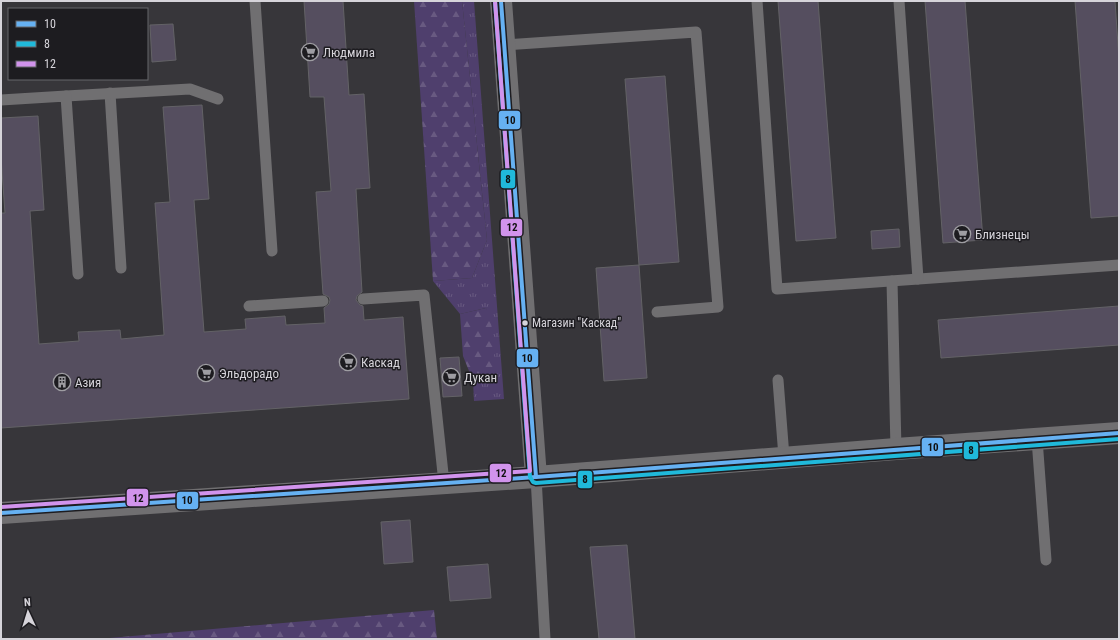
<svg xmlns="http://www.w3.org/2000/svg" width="1120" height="640" viewBox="0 0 1120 640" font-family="'Roboto Condensed',sans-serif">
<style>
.grass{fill:url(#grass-tufts)}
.forest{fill:url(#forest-firs)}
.building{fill:#554e5f;stroke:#636266}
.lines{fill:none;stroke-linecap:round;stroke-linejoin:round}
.service{stroke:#706f71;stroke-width:11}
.minor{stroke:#706f71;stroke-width:22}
.bus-1-casing{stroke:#1d1c20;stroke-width:7}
.bus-2-casing{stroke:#1d1c20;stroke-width:7}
.bus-3-casing{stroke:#1d1c20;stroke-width:7}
.bus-1{stroke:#66b1f2;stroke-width:4}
.bus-2{stroke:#20b9da;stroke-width:4}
.bus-3{stroke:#d193ec;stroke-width:4}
.bus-dot{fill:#d6d4da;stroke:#1d1c20;stroke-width:1.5}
.labels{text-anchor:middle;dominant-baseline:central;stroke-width:3;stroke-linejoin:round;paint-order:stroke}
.bus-label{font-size:12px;fill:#d6d4da;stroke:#1d1c20;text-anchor:start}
.poi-label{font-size:13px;fill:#d6d4da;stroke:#1d1c20;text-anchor:start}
.line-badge{stroke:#1d1c20;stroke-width:1.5}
.pale-badge-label{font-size:11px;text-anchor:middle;font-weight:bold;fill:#111}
</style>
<defs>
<pattern id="grass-tufts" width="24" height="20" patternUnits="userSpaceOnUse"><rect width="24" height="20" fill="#4f3f6d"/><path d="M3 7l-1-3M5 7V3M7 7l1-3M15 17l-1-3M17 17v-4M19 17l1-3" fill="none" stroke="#685a81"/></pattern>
<pattern id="forest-firs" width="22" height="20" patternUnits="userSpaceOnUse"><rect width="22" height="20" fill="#4f3f6d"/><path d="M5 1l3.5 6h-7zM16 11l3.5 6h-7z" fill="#685a81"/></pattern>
</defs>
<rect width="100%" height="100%" fill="#37363a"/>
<path class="grass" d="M 462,1 L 474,1 L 504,399 L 474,401 L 473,381 L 496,377 L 486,308 L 460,314 L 433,281 L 472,278 L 487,240 Z"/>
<g class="forest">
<path d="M 414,1 L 462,1 L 487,240 L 472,278 L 433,281 Z"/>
<path d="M 486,308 L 491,320 L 496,377 L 473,381 L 463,356 L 460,314 Z"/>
<path d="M 434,610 L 437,639 L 98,639 Z"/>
</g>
<g class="building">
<path d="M 304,1 L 343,1 L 349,95 L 364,94 L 370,188 L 356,189 L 362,292 L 357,296 L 356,300 L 360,305 L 363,306 L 364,320 L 403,317 L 409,399 L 1,428 L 1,213 L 5,213 L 1,157 L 1,118 L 38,116 L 44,210 L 30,211 L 39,344 L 79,341 L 78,332 L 120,330 L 121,339 L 164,335 L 155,203 L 170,202 L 163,107 L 202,105 L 209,199 L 194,200 L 204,332 L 246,329 L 245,319 L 285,316 L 286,325 L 325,323 L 324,308 L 329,304 L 330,300 L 329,297 L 323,294 L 316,192 L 331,191 L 324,97 L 310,97 Z"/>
<path d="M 778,1 L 818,1 L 836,238 L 796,241 Z"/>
<path d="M 925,1 L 965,1 L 983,240 L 943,243 Z"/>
<path d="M 1075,1 L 1115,1 L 1119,60 L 1119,216 L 1091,218 Z"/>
<path d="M 173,24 L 176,60 L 152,62 L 150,25 Z"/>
<path d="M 665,76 L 679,262 L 639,265 L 625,79 Z"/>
<path d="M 899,229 L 900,247 L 872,249 L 871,231 Z"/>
<path d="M 639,265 L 647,378 L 604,381 L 596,268 Z"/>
<path d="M 1119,306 L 1119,345 L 941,358 L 938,320 Z"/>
<path d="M 459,357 L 462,396 L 443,397 L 440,358 Z"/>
<path d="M 410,520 L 413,562 L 384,564 L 381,522 Z"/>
<path d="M 627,545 L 635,639 L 599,639 L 590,547 Z"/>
<path d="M 488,564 L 491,598 L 450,601 L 447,567 Z"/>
</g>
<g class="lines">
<g class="service">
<path d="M 255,1 L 272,251"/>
<path d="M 757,1 L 777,289 L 1119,265"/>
<path d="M 899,1 L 918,279"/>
<path d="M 505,45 L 696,32 L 718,307 L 657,312"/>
<path d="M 110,93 L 121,268"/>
<path d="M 66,96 L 190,89 L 218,99"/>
<path d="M 1,100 L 66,96 L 78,274"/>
<path d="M 892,281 L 896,449"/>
<path d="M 363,299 L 424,295 L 444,483"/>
<path d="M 249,306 L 323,301"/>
<path d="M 778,380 L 784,457"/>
<path d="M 1037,439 L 1046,560"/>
<path d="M 536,477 L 545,639"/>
</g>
<g class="minor">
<path d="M 501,1 L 536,477"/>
<path d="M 1,513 L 536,477 L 896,449 L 1119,433"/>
</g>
<defs>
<g id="bus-1">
<path d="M 501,1 L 536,477"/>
<path d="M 1,513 L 536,477 L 1119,433"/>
</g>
<path id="bus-2" d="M 495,1 L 530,477 L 533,482 L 536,483 L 1119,439"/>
<path id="bus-3" d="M 1,507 L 530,471 L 495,1"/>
</defs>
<use href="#bus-1" class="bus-1-casing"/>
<use href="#bus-2" class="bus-2-casing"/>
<use href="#bus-3" class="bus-3-casing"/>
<use href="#bus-1" class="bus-1"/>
<use href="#bus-2" class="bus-2"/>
<use href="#bus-3" class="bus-3"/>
</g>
<defs>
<symbol id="supermarket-ring" viewBox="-11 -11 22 22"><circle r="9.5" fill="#1d1c20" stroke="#9e9da2" stroke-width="1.5"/><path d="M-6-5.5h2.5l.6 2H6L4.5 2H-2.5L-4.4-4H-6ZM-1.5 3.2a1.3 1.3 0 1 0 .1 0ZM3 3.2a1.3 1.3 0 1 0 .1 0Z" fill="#9e9da2"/></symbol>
<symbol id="building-ring" viewBox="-11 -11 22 22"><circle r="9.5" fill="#1d1c20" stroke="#9e9da2" stroke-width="1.5"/><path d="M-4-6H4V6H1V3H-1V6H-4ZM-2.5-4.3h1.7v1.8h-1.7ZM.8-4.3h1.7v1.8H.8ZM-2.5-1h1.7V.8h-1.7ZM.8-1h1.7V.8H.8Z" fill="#9e9da2"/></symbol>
</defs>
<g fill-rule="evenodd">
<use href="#supermarket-ring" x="300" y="42" width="20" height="20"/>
<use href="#supermarket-ring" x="952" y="224" width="20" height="20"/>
<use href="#supermarket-ring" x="338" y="352" width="20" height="20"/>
<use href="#supermarket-ring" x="196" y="363" width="20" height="20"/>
<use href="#supermarket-ring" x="441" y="367" width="20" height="20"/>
<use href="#building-ring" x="52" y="372" width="20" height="20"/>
</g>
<circle class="bus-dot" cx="525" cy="323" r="3.5"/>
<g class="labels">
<g class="bus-label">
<text x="532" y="323">Магазин "Каскад"</text>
</g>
<g class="poi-label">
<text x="323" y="52">Людмила</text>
<text x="975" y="234">Близнецы</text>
<text x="361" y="362">Каскад</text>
<text x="219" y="373">Эльдорадо</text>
<text x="464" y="377">Дукан</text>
<text x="75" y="382">Азия</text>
</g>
</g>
<g class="line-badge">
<rect x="498" y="110" width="23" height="20" rx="4" fill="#66b1f2"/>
<rect x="500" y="169" width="16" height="20" rx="4" fill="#20b9da"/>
<rect x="500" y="218" width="23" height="19" rx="4" fill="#d193ec"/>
<rect x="516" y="348" width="23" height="20" rx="4" fill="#66b1f2"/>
<rect x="921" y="437" width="23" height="20" rx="4" fill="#66b1f2"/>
<rect x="963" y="441" width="16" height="19" rx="4" fill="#20b9da"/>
<rect x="489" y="463" width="23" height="20" rx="4" fill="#d193ec"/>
<rect x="577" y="470" width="16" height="19" rx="4" fill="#20b9da"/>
<rect x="126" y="488" width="23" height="19" rx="4" fill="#d193ec"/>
<rect x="176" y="491" width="23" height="19" rx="4" fill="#66b1f2"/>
</g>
<g class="pale-badge-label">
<text x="510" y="124">10</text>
<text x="508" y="183">8</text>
<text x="512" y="231">12</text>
<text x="527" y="362">10</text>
<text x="933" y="451">10</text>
<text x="971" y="454">8</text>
<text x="501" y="477">12</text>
<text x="585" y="483">8</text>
<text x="138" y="502">12</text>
<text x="187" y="504">10</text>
</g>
<rect width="1120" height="640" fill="none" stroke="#d6d4da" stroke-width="4"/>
<rect x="8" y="8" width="140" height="72" fill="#1d1c20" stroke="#67666a"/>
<rect x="16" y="21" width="20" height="6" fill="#66b1f2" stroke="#67666a"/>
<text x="44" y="28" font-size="12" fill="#d6d4da">10</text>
<rect x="16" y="41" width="20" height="6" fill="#20b9da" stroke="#67666a"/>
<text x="44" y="48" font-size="12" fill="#d6d4da">8</text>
<rect x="16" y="61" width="20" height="6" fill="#d193ec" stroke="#67666a"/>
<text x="44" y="68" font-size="12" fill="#d6d4da">12</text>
<g transform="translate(28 612) rotate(356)" stroke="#1d1c20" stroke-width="3" paint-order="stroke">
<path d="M0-3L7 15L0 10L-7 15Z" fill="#d6d4da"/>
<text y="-6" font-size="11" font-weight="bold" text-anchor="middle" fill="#d6d4da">N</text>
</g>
</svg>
